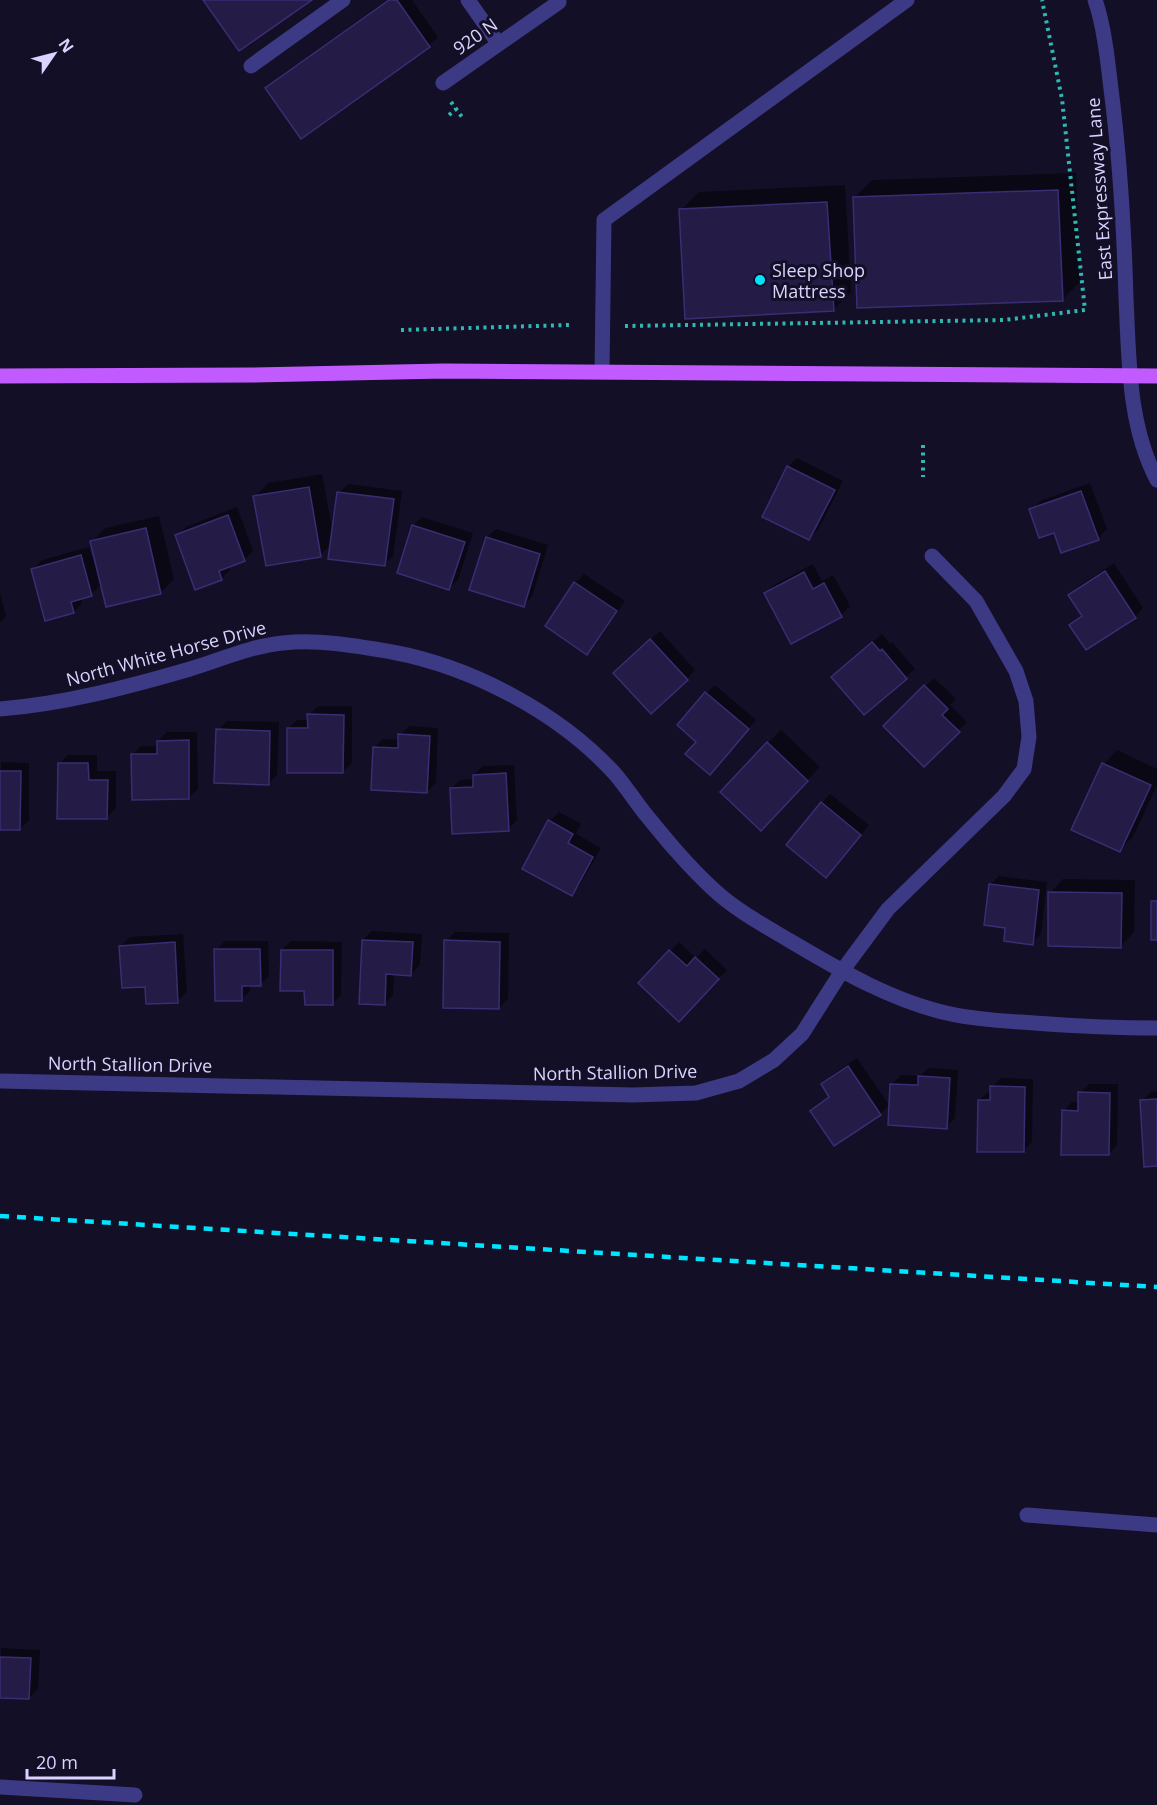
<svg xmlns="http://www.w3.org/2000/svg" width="1157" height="1805" viewBox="0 0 1157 1805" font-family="'Open Sans',sans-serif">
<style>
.shadow{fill:#0007}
.building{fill:#241b47;stroke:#3b2d73;stroke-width:1.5}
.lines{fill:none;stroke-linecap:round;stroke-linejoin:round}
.path{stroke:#2fb8b0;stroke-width:4;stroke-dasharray:3 4.5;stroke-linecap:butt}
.minor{stroke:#3d3a85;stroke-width:15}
.major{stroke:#c25bff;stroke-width:15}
.rail{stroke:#00e5ff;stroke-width:4.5;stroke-dasharray:9 8;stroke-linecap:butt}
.poi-dot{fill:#00e5ff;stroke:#130f26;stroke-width:2}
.labels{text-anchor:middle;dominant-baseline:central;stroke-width:6;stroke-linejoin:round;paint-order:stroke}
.street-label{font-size:18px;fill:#d9d4ff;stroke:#130f26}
.poi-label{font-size:18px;fill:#d9d4ff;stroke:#130f26;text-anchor:start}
</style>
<rect width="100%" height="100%" fill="#130f26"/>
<g class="shadow">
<path d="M 387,0 L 412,0 L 438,37 L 429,45 L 301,136 L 267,88 L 276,79 Z"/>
<path d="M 1076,173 L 1080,282 L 1062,300 L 854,198 L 872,180 Z"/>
<path d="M 845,185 L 851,292 L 833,310 L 681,210 L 699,192 Z"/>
<path d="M 797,458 L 843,481 L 818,530 L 809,538 L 788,467 Z"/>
<path d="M 322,474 L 333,534 L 339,493 L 348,484 L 402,491 L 393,556 L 384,565 L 332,544 L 320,555 L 255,497 L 268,483 Z"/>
<path d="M 1090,483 L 1107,529 L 1098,538 L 1055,531 L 1031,510 L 1040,501 Z"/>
<path d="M 237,507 L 253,551 L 244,560 L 229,566 L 230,570 L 221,579 L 177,536 L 186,527 Z"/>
<path d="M 159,516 L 174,579 L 161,592 L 102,584 L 91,594 L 81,597 L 82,603 L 73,612 L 33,569 L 42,560 L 89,547 L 95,566 L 97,565 L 92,542 L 105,528 Z"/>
<path d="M 422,517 L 473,533 L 458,580 L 449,588 L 413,526 Z"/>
<path d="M 496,529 L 548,545 L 532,597 L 523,606 L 487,537 Z"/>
<path d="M 1114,563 L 1143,608 L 1135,617 L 1070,625 L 1082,614 L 1070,595 L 1079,586 Z"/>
<path d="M 813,564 L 822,581 L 833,575 L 850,606 L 841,615 L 791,642 L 765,594 L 774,585 Z"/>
<path d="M 584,574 L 625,601 L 596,644 L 587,653 L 575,583 Z"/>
<path d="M 0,593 L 6,616 L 0,622 Z"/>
<path d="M 660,631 L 695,670 L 687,679 L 624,664 Z"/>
<path d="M 882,634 L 890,644 L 892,642 L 915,669 L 864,713 L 842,668 Z"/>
<path d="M 934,678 L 956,699 L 950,705 L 967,722 L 924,765 L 885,726 Z"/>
<path d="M 715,685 L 756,720 L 719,764 L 698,742 L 707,693 Z"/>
<path d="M 318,706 L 352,706 L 352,763 L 343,772 L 288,729 L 297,720 L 309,720 L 309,715 Z"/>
<path d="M 227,721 L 279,722 L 277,775 L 268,784 L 218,730 Z"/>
<path d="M 409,726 L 438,728 L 436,783 L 427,792 L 374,748 L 383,739 L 400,740 L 400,735 Z"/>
<path d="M 781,730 L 820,767 L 774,815 L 768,743 Z"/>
<path d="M 167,732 L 197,732 L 198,789 L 189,798 L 132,755 L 141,746 L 159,746 L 158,741 Z"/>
<path d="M 1117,750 L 1157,769 L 1157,785 L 1133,837 L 1119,850 L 1073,829 L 1104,764 Z"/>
<path d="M 68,755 L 97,755 L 97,771 L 116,771 L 116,808 L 107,817 L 59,764 Z"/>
<path d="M 1,762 L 29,763 L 29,820 L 20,829 L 0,829 Z"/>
<path d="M 514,765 L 517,820 L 508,829 L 451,789 L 460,780 L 474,779 L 474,775 L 483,766 Z"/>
<path d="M 830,794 L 869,825 L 835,867 L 822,803 Z"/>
<path d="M 559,812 L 581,824 L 576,834 L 601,848 L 580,885 L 571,894 L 550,821 Z"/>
<path d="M 999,876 L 1047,882 L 1041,934 L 1032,943 L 1007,927 L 990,885 Z"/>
<path d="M 1063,879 L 1135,880 L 1134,932 L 1121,946 L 1050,893 Z"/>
<path d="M 372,931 L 422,934 L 420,965 L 411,974 L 394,973 L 393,995 L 384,1004 L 363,940 Z"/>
<path d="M 455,932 L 509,933 L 508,999 L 499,1008 L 446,941 Z"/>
<path d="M 183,934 L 187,992 L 178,1001 L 147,985 L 121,946 L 130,937 Z"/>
<path d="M 225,941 L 268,941 L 269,976 L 260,985 L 250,985 L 250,991 L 241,999 L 216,950 Z"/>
<path d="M 291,941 L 342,942 L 341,995 L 332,1004 L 306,990 L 282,950 Z"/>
<path d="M 679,942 L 696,958 L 705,949 L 727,970 L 688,1011 L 640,983 Z"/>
<path d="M 857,1058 L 889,1105 L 880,1114 L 812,1111 L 830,1095 L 823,1084 L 832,1075 Z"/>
<path d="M 929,1068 L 958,1070 L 955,1118 L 946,1127 L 892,1084 L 901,1075 L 920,1076 Z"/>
<path d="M 1001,1078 L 1033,1079 L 1032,1142 L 1023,1151 L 979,1101 L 988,1092 L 992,1092 L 992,1087 Z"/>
<path d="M 1089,1084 L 1118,1084 L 1117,1145 L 1108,1154 L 1063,1111 L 1072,1102 L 1080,1102 L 1080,1093 Z"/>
<path d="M 1157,1091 L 1157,1165 L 1142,1101 L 1151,1092 Z"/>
<path d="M 1,1648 L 40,1650 L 38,1689 L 29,1698 L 0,1696 Z"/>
</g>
<g class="building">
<path d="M 203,0 L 312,0 L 239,51 Z"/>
<path d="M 389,0 L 397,0 L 430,47 L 301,139 L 265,88 Z"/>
<path d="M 1058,190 L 1063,301 L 857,308 L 853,197 Z"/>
<path d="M 827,202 L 834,311 L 685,319 L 679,209 Z"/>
<path d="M 787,466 L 835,490 L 809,540 L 762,517 Z"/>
<path d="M 309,487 L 321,557 L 266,566 L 253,496 Z"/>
<path d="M 1081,491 L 1099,540 L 1061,553 L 1054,533 L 1039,538 L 1029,509 Z"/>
<path d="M 337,492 L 394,499 L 385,566 L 328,559 Z"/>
<path d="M 228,515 L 245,561 L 219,571 L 222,580 L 195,590 L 175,535 Z"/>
<path d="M 412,525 L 465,542 L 449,590 L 397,573 Z"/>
<path d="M 146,528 L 161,594 L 106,607 L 90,541 Z"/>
<path d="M 486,537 L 540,554 L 524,607 L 469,590 Z"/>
<path d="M 81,555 L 92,596 L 71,602 L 74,613 L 45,621 L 31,569 Z"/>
<path d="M 1105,571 L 1136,618 L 1086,650 L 1069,625 L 1082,616 L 1068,595 Z"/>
<path d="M 804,572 L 813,589 L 824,583 L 842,617 L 791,644 L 764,593 Z"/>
<path d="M 574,582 L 617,611 L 587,655 L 545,626 Z"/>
<path d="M 650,639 L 688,680 L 651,714 L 613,673 Z"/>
<path d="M 872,642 L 880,651 L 882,649 L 907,679 L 864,715 L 831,677 Z"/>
<path d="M 924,685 L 948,709 L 942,715 L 960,732 L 924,767 L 883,726 Z"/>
<path d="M 705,692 L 749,729 L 710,775 L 685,754 L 696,742 L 677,725 Z"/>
<path d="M 307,714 L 344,715 L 343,773 L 287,773 L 287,728 L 308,728 Z"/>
<path d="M 216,729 L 270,731 L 269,785 L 214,783 Z"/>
<path d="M 398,734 L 430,736 L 427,793 L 371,790 L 373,747 L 398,748 Z"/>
<path d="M 189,740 L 189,799 L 132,800 L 131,754 L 157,754 L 157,741 Z"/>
<path d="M 767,742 L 808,781 L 761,831 L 720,792 Z"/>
<path d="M 58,763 L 88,763 L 89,780 L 108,780 L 107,819 L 57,819 Z"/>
<path d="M 1102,763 L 1151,785 L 1120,852 L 1071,830 Z"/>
<path d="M 0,771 L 21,771 L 20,830 L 0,830 Z"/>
<path d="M 506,773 L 509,831 L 452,834 L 450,788 L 473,787 L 473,775 Z"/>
<path d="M 821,802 L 861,835 L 826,878 L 786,845 Z"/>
<path d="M 548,820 L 573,834 L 568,843 L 593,857 L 572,896 L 522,869 Z"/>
<path d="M 989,884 L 1039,890 L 1033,945 L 1004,941 L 1005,928 L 984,925 Z"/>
<path d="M 1048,892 L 1122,893 L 1121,948 L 1048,946 Z"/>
<rect x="1151" y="901" width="6" height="39"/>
<path d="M 362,940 L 413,942 L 411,976 L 386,974 L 385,1005 L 359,1004 Z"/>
<path d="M 444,940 L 500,942 L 499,1009 L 443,1008 Z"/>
<path d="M 175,942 L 178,1003 L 146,1004 L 145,987 L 122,988 L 119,946 Z"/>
<path d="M 214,949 L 260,949 L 261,986 L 242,986 L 242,1001 L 215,1001 Z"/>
<path d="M 281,950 L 333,950 L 333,1005 L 305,1005 L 304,991 L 280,991 Z"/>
<path d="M 669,950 L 687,966 L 695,957 L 719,979 L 679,1022 L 638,983 Z"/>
<path d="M 848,1066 L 881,1115 L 834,1146 L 810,1111 L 829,1097 L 821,1084 Z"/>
<path d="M 918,1076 L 950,1078 L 947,1129 L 888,1125 L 890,1084 L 918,1085 Z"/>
<path d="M 990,1086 L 1025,1087 L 1024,1152 L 977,1152 L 978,1100 L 990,1100 Z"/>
<path d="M 1078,1092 L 1110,1093 L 1109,1155 L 1061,1155 L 1062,1110 L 1078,1111 Z"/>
<path d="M 1157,1099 L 1157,1166 L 1144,1167 L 1140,1100 Z"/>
<path d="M 0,1657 L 31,1658 L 29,1699 L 0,1698 Z"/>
</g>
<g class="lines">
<g class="path">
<path d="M 451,102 L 462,117"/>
<path d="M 449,115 L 456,109"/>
<path d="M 625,326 L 1004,320 L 1085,310 L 1062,99 L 1042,0"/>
<path d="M 401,330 L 569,325"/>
<path d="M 923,445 L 923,477"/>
</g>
<g class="minor">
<path d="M 468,0 L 498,43"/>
<path d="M 1095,0 C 1104,25 1108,63 1111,89 C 1120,159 1124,228 1126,298 C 1129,359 1128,425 1157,480"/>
<path d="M 251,66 L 343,0"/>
<path d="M 443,83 L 559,2"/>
<path d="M 602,372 L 604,220 L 907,0"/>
<path d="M 0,709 C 64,704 128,687 190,669 C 220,660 251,646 283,643 C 319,639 357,646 392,652 C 473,667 561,714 616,775 C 625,786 634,799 643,811 C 665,838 686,864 712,888 C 735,910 765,926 792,942 C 841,971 894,1002 951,1014 C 978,1020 1006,1021 1034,1023 C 1075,1026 1116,1028 1157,1028"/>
<path d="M 0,1081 L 633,1095 L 696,1093 L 739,1081 L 774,1060 L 802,1034 L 842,971 L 888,909 L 1004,796 L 1024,769 L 1029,737 L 1026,701 L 1016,671 L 976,601 L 932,556"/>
<path d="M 1027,1515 L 1157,1525"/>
<path d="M 0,1787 L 135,1795"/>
</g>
<path class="major" d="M 0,376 L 254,375 L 444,371 L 1157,376"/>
<path class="rail" d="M 0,1216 L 1157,1287"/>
</g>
<circle class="poi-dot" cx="760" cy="280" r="6"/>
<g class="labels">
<g class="street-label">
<text transform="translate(475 36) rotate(-35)">920 N</text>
<text transform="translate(1099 189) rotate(-94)">East Expressway Lane</text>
<text transform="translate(166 653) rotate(-15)">North White Horse Drive</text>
<text transform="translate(130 1064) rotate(1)">North Stallion Drive</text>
<text transform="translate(615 1072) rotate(-1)">North Stallion Drive</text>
</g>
<g class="poi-label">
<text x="772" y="270">Sleep Shop<tspan x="772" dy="21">Mattress</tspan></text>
</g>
</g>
<g transform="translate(54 54) rotate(55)" stroke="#130f26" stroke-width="4.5" paint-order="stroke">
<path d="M0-4.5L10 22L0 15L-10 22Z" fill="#d9d4ff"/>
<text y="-9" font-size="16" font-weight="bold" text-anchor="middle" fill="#d9d4ff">N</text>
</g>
<path d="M27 1769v9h87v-9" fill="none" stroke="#d9d4ff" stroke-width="3"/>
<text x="36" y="1769" font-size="18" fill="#d9d4ff" stroke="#130f26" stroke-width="4.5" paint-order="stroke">20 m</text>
</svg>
